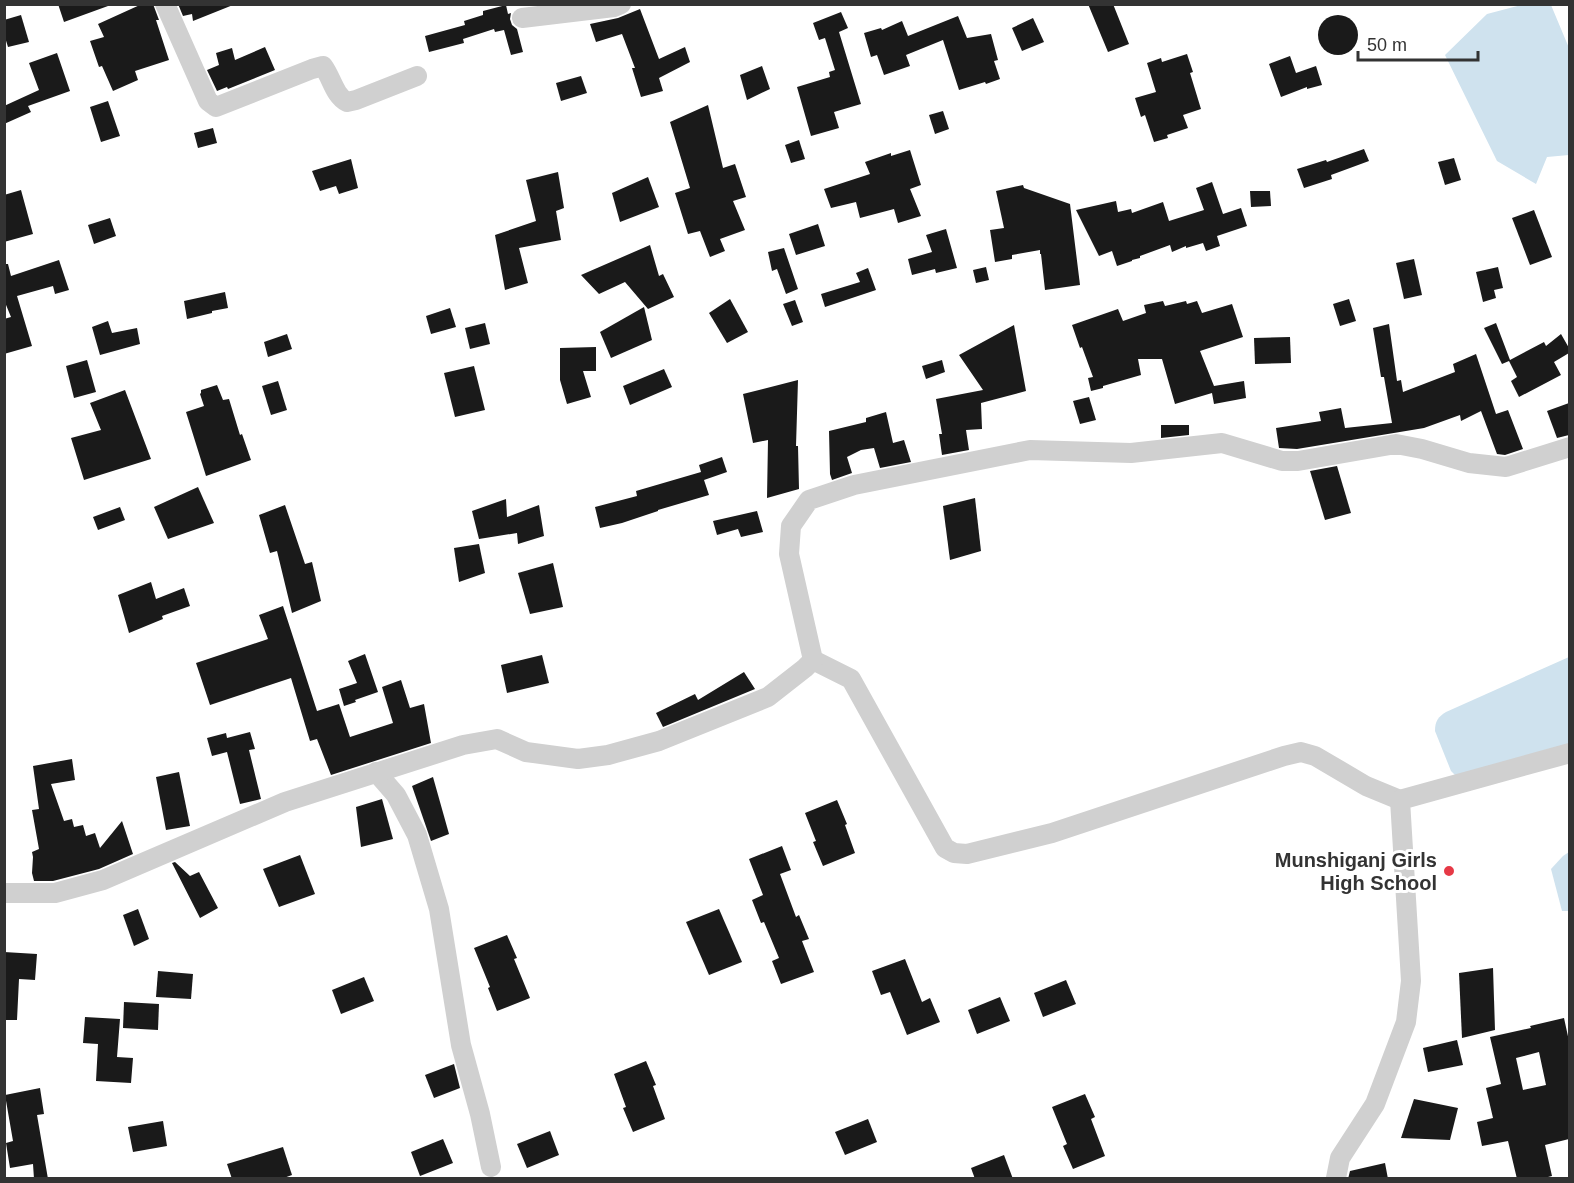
<svg xmlns="http://www.w3.org/2000/svg" width="1574" height="1183" viewBox="0 0 1574 1183" font-family="Helvetica,sans-serif">
<style>
.water{fill:#cfe2ee}
.building{fill:#1a1a1a;fill-rule:evenodd}
.lines{fill:none;stroke-linecap:round;stroke-linejoin:round}
.minor{stroke:#d0d0d0;stroke-width:20}
.poi-dot{fill:#e63946;stroke:#fff;stroke-width:2}
.labels{text-anchor:middle;dominant-baseline:central;stroke-width:6;stroke-linejoin:round;paint-order:stroke}
.poi-label{font-size:20px;font-weight:bold;fill:#333;stroke:#fff;text-anchor:end}
</style>
<rect width="100%" height="100%" fill="#fff"/>
<g class="water">
<path d="M 1525,4 L 1551,5 L 1569,48 L 1569,155 L 1547,157 L 1536,184 L 1497,161 L 1445,55 L 1487,14 Z"/>
<path d="M 1569,657 L 1569,750 L 1458,778 L 1451,771 L 1435,731 C 1435,721 1438,717 1446,712 Z"/>
<path d="M 1569,852 L 1569,911 L 1562,911 L 1551,869 L 1563,856 Z"/>
</g>
<g class="building">
<path d="M 58,4 L 108,4 L 108,6 L 64,22 Z"/>
<path d="M 142,4 L 153,4 L 159,20 L 156,20 L 169,60 L 135,71 L 138,80 L 113,91 L 102,66 L 99,67 L 90,41 L 104,37 L 98,24 Z"/>
<path d="M 178,4 L 233,4 L 233,5 L 193,21 L 192,14 L 183,16 Z"/>
<path d="M 1088,4 L 1113,4 L 1129,44 L 1108,52 Z"/>
<path d="M 506,5 L 508,14 L 511,13 L 510,19 L 512,25 L 517,29 L 523,52 L 511,55 L 504,30 L 495,32 L 494,29 L 463,39 L 464,43 L 429,52 L 425,36 L 465,25 L 464,21 L 483,15 L 483,11 Z"/>
<path d="M 640,9 L 659,59 L 685,47 L 690,62 L 659,78 L 663,91 L 641,97 L 632,68 L 635,68 L 622,34 L 596,42 L 590,24 L 618,18 Z"/>
<path d="M 841,12 L 848,28 L 839,32 L 861,104 L 834,112 L 839,128 L 811,136 L 797,87 L 830,77 L 829,72 L 835,70 L 825,38 L 819,40 L 813,23 Z"/>
<circle cx="1338" cy="35" r="20"/>
<path d="M 21,15 L 29,42 L 8,47 L 4,34 L 4,20 Z"/>
<path d="M 958,16 L 967,38 L 991,34 L 998,60 L 994,61 L 1000,79 L 986,84 L 985,82 L 959,90 L 943,40 L 906,55 L 910,66 L 884,75 L 877,55 L 871,57 L 864,33 L 881,28 L 882,30 L 902,21 L 908,36 Z"/>
<path d="M 1033,18 L 1044,42 L 1022,51 L 1012,28 Z"/>
<path d="M 265,47 L 275,70 L 228,89 L 227,87 L 217,91 L 207,70 L 219,65 L 216,53 L 232,48 L 235,60 Z"/>
<path d="M 57,53 L 70,91 L 28,106 L 31,112 L 4,124 L 4,106 L 39,90 L 29,63 Z"/>
<path d="M 1187,54 L 1193,72 L 1190,73 L 1201,109 L 1183,115 L 1188,128 L 1167,135 L 1168,138 L 1154,142 L 1145,115 L 1141,117 L 1135,98 L 1156,92 L 1147,63 L 1161,58 L 1162,62 Z"/>
<path d="M 1290,56 L 1296,73 L 1316,66 L 1322,85 L 1307,89 L 1307,87 L 1281,97 L 1269,64 Z"/>
<path d="M 762,66 L 770,89 L 747,100 L 740,75 Z"/>
<path d="M 581,76 L 587,93 L 561,101 L 556,83 Z"/>
<path d="M 108,101 L 120,136 L 101,142 L 90,107 Z"/>
<path d="M 708,105 L 723,168 L 735,164 L 746,197 L 733,201 L 745,230 L 720,239 L 725,251 L 710,257 L 700,231 L 688,234 L 675,193 L 690,188 L 670,122 Z"/>
<path d="M 943,111 L 949,129 L 935,134 L 929,115 Z"/>
<path d="M 213,128 L 217,143 L 198,148 L 194,133 Z"/>
<path d="M 799,140 L 805,159 L 791,163 L 785,145 Z"/>
<path d="M 1364,149 L 1369,161 L 1331,175 L 1332,179 L 1304,188 L 1297,169 L 1326,160 L 1327,162 Z"/>
<path d="M 910,150 L 921,185 L 910,189 L 921,216 L 898,223 L 894,209 L 860,218 L 856,202 L 831,208 L 824,189 L 870,174 L 865,162 L 891,153 L 891,156 Z"/>
<path d="M 1454,158 L 1461,180 L 1445,185 L 1438,162 Z"/>
<path d="M 351,159 L 358,188 L 339,194 L 336,186 L 320,191 L 312,171 Z"/>
<path d="M 558,172 L 564,208 L 556,211 L 561,240 L 519,248 L 528,283 L 505,290 L 495,235 L 536,221 L 526,180 Z"/>
<path d="M 648,177 L 659,207 L 620,222 L 612,193 Z"/>
<path d="M 1212,182 L 1223,214 L 1241,208 L 1247,226 L 1217,236 L 1220,246 L 1206,251 L 1203,243 L 1186,248 L 1186,246 L 1172,252 L 1170,245 L 1140,256 L 1140,258 L 1132,260 L 1132,261 L 1117,266 L 1112,251 L 1099,256 L 1076,210 L 1116,201 L 1118,212 L 1131,209 L 1132,213 L 1163,202 L 1169,221 L 1204,210 L 1196,188 Z"/>
<path d="M 1023,185 L 1024,188 L 1070,204 L 1080,285 L 1045,290 L 1041,254 L 1040,254 L 1040,250 L 1012,255 L 1012,259 L 995,262 L 990,230 L 1004,228 L 996,191 Z"/>
<path d="M 21,190 L 33,234 L 4,242 L 4,195 Z"/>
<path d="M 1250,191 L 1270,191 L 1271,206 L 1251,207 Z"/>
<path d="M 1534,210 L 1552,257 L 1530,265 L 1512,218 Z"/>
<path d="M 110,218 L 116,236 L 94,244 L 88,225 Z"/>
<path d="M 818,224 L 825,246 L 796,255 L 789,234 Z"/>
<path d="M 946,229 L 957,268 L 936,273 L 935,269 L 912,275 L 908,259 L 932,252 L 926,235 Z"/>
<path d="M 650,245 L 659,276 L 663,274 L 674,297 L 648,309 L 625,282 L 599,294 L 581,275 Z"/>
<path d="M 784,248 L 798,289 L 786,294 L 777,269 L 772,271 L 768,252 Z"/>
<path d="M 1414,259 L 1422,295 L 1404,299 L 1396,263 Z"/>
<path d="M 59,260 L 69,290 L 55,294 L 53,286 L 17,296 L 32,346 L 4,354 L 4,319 L 11,317 L 4,300 L 4,264 L 8,264 L 11,276 Z"/>
<path d="M 986,267 L 989,280 L 976,283 L 973,270 Z"/>
<path d="M 1498,267 L 1503,288 L 1494,290 L 1496,298 L 1483,302 L 1476,272 Z"/>
<path d="M 868,268 L 876,290 L 825,307 L 821,294 L 860,282 L 856,273 Z"/>
<path d="M 225,292 L 228,308 L 212,311 L 212,313 L 187,319 L 184,301 Z"/>
<path d="M 730,299 L 748,332 L 727,343 L 709,313 Z"/>
<path d="M 1349,299 L 1356,321 L 1340,326 L 1333,304 Z"/>
<path d="M 795,300 L 803,322 L 792,326 L 783,304 Z"/>
<path d="M 1163,301 L 1165,306 L 1186,301 L 1187,304 L 1197,301 L 1202,313 L 1232,304 L 1243,337 L 1200,351 L 1214,386 L 1244,381 L 1246,398 L 1214,404 L 1212,393 L 1175,404 L 1162,359 L 1138,359 L 1141,375 L 1103,386 L 1103,388 L 1091,391 L 1088,378 L 1093,377 L 1082,347 L 1080,348 L 1072,325 L 1118,309 L 1123,321 L 1146,313 L 1144,305 Z"/>
<path d="M 644,307 L 652,340 L 611,358 L 600,332 Z"/>
<path d="M 450,308 L 456,327 L 431,334 L 426,316 Z"/>
<path d="M 108,321 L 112,333 L 137,328 L 140,344 L 100,355 L 92,327 Z"/>
<path d="M 485,323 L 490,344 L 470,349 L 465,328 Z"/>
<path d="M 1496,323 L 1510,360 L 1544,342 L 1546,346 L 1561,334 L 1569,348 L 1569,353 L 1554,362 L 1561,375 L 1519,397 L 1511,381 L 1517,377 L 1509,361 L 1502,364 L 1484,328 Z"/>
<path d="M 1389,324 L 1397,381 L 1401,380 L 1403,392 L 1455,372 L 1453,364 L 1476,354 L 1496,414 L 1508,410 L 1523,449 L 1505,455 L 1497,454 L 1481,411 L 1461,421 L 1460,415 L 1424,428 L 1297,449 L 1279,448 L 1276,428 L 1321,421 L 1319,412 L 1341,408 L 1345,428 L 1392,423 L 1384,377 L 1381,377 L 1373,328 Z"/>
<path d="M 1014,325 L 1026,391 L 981,403 L 982,429 L 966,430 L 969,450 L 942,455 L 939,434 L 942,434 L 936,399 L 983,390 L 959,355 Z"/>
<path d="M 287,334 L 292,349 L 268,357 L 264,342 Z"/>
<path d="M 1290,337 L 1291,363 L 1255,364 L 1254,338 Z"/>
<path d="M 596,347 L 596,371 L 583,371 L 591,397 L 567,404 L 560,380 L 560,348 Z"/>
<path d="M 87,360 L 96,392 L 74,398 L 66,366 Z"/>
<path d="M 942,360 L 945,372 L 926,379 L 922,366 Z"/>
<path d="M 474,366 L 485,410 L 455,417 L 444,373 Z"/>
<path d="M 664,369 L 672,387 L 630,405 L 623,386 Z"/>
<path d="M 798,380 L 796,446 L 798,446 L 799,489 L 767,498 L 768,440 L 753,443 L 743,394 Z"/>
<path d="M 278,381 L 287,410 L 271,415 L 262,386 Z"/>
<path d="M 217,385 L 223,400 L 229,399 L 240,435 L 242,434 L 251,460 L 206,476 L 186,412 L 204,406 L 200,394 L 201,393 L 201,390 Z"/>
<path d="M 125,390 L 151,459 L 84,480 L 71,438 L 101,430 L 90,403 Z"/>
<path d="M 1089,397 L 1096,420 L 1080,424 L 1073,401 Z"/>
<path d="M 1569,403 L 1569,435 L 1557,438 L 1547,411 Z"/>
<path d="M 886,412 L 893,443 L 904,440 L 911,462 L 880,468 L 874,448 L 861,450 L 847,457 L 852,473 L 832,480 L 830,474 L 829,431 L 866,422 L 866,418 Z"/>
<path d="M 1161,425 L 1189,425 L 1189,435 L 1161,438 Z"/>
<path d="M 722,457 L 727,472 L 704,480 L 709,495 L 658,510 L 658,511 L 622,523 L 600,528 L 595,507 L 637,496 L 636,491 L 701,472 L 699,465 Z"/>
<path d="M 1337,466 L 1351,513 L 1325,520 L 1310,471 Z"/>
<path d="M 198,487 L 214,523 L 168,539 L 154,507 Z"/>
<path d="M 975,498 L 981,551 L 950,560 L 943,506 Z"/>
<path d="M 506,499 L 507,517 L 539,505 L 544,536 L 518,544 L 517,533 L 479,539 L 472,511 Z"/>
<path d="M 285,505 L 305,564 L 312,562 L 321,601 L 292,613 L 277,551 L 270,553 L 259,515 Z"/>
<path d="M 120,507 L 125,520 L 98,530 L 93,517 Z"/>
<path d="M 757,511 L 763,532 L 741,537 L 738,529 L 717,535 L 713,521 Z"/>
<path d="M 479,544 L 485,573 L 459,582 L 454,548 Z"/>
<path d="M 553,563 L 563,607 L 530,614 L 518,573 Z"/>
<path d="M 151,582 L 156,599 L 184,588 L 190,606 L 162,616 L 163,619 L 129,633 L 118,595 Z"/>
<path d="M 283,606 L 317,711 L 339,704 L 350,737 L 393,723 L 382,687 L 401,680 L 410,708 L 424,704 L 431,743 L 331,775 L 317,739 L 310,741 L 291,678 L 210,705 L 196,663 L 268,639 L 259,615 Z"/>
<path d="M 365,654 L 378,692 L 355,700 L 356,702 L 344,706 L 339,689 L 357,683 L 348,661 Z"/>
<path d="M 542,655 L 549,683 L 507,693 L 501,665 Z"/>
<path d="M 744,672 L 755,689 L 663,727 L 656,713 L 695,694 L 698,700 Z"/>
<path d="M 250,732 L 255,749 L 249,750 L 261,799 L 240,804 L 227,752 L 212,756 L 207,738 L 226,733 L 227,738 Z"/>
<path d="M 72,759 L 75,780 L 51,784 L 64,821 L 72,819 L 74,827 L 83,825 L 86,836 L 95,833 L 100,848 L 122,821 L 133,854 L 99,869 L 53,881 L 34,881 L 32,873 L 33,857 L 32,852 L 39,849 L 32,810 L 39,809 L 33,766 Z"/>
<path d="M 179,772 L 190,826 L 166,830 L 156,777 Z"/>
<path d="M 433,777 L 449,834 L 431,841 L 412,786 Z"/>
<path d="M 382,799 L 393,839 L 361,847 L 356,807 Z"/>
<path d="M 837,800 L 847,824 L 845,825 L 855,853 L 823,866 L 813,842 L 816,841 L 805,813 Z"/>
<path d="M 782,846 L 791,870 L 780,874 L 796,917 L 799,915 L 809,939 L 802,941 L 814,972 L 781,984 L 772,961 L 779,958 L 764,922 L 761,923 L 752,900 L 763,895 L 749,859 Z"/>
<path d="M 300,855 L 315,894 L 279,907 L 263,869 Z"/>
<path d="M 175,862 L 190,876 L 199,872 L 218,908 L 200,918 L 172,863 Z"/>
<path d="M 138,909 L 149,939 L 134,946 L 123,915 Z"/>
<path d="M 719,909 L 742,962 L 709,975 L 686,922 Z"/>
<path d="M 507,935 L 517,958 L 514,959 L 530,998 L 497,1011 L 488,988 L 490,987 L 474,948 Z"/>
<path d="M 4,952 L 37,954 L 35,980 L 19,979 L 17,1020 L 4,1020 Z"/>
<path d="M 905,959 L 922,1002 L 930,998 L 940,1022 L 907,1035 L 890,992 L 881,995 L 872,971 Z"/>
<path d="M 1493,968 L 1495,1030 L 1462,1038 L 1459,973 Z"/>
<path d="M 158,971 L 193,974 L 191,999 L 156,997 Z"/>
<path d="M 364,977 L 374,1001 L 341,1014 L 332,990 Z"/>
<path d="M 1066,980 L 1076,1004 L 1043,1017 L 1034,993 Z"/>
<path d="M 1000,997 L 1010,1021 L 977,1034 L 968,1010 Z"/>
<path d="M 124,1002 L 159,1004 L 158,1030 L 123,1028 Z"/>
<path d="M 85,1017 L 120,1019 L 117,1057 L 133,1058 L 131,1083 L 96,1081 L 98,1044 L 83,1043 Z"/>
<path d="M 1564,1018 L 1569,1041 L 1569,1139 L 1545,1145 L 1552,1176 L 1540,1179 L 1517,1179 L 1508,1141 L 1482,1146 L 1477,1122 L 1493,1118 L 1486,1088 L 1501,1084 L 1490,1037 L 1531,1028 L 1530,1026 ZM 1539,1052 L 1546,1085 L 1523,1090 L 1516,1058 Z"/>
<path d="M 1457,1040 L 1463,1065 L 1428,1072 L 1423,1048 Z"/>
<path d="M 646,1061 L 656,1085 L 653,1086 L 665,1119 L 633,1132 L 623,1108 L 626,1107 L 614,1074 Z"/>
<path d="M 454,1064 L 460,1088 L 434,1098 L 425,1075 Z"/>
<path d="M 40,1088 L 44,1114 L 37,1115 L 48,1179 L 34,1179 L 33,1164 L 10,1168 L 6,1143 L 13,1141 L 5,1095 Z"/>
<path d="M 1085,1094 L 1095,1117 L 1091,1119 L 1105,1156 L 1073,1169 L 1063,1146 L 1067,1144 L 1052,1107 Z"/>
<path d="M 1414,1099 L 1458,1108 L 1450,1140 L 1401,1138 Z"/>
<path d="M 868,1119 L 877,1142 L 845,1155 L 835,1132 Z"/>
<path d="M 163,1121 L 167,1146 L 133,1152 L 128,1127 Z"/>
<path d="M 550,1131 L 559,1155 L 527,1168 L 517,1144 Z"/>
<path d="M 443,1139 L 453,1163 L 420,1176 L 411,1152 Z"/>
<path d="M 283,1147 L 292,1175 L 281,1179 L 232,1179 L 227,1164 Z"/>
<path d="M 1004,1155 L 1013,1179 L 975,1179 L 971,1168 Z"/>
<path d="M 1385,1163 L 1388,1179 L 1348,1179 L 1350,1171 Z"/>
</g>
<g class="lines">
<g class="minor">
<path d="M 165,4 L 208,101 L 216,107 L 312,69 L 323,66 C 332,78 334,95 347,102 L 356,100 L 417,76"/>
<path d="M 522,18 L 614,7 L 621,4"/>
<path d="M 813,660 L 851,679 L 945,848 L 954,853 L 967,854 L 1052,833 L 1284,756 L 1301,752 L 1315,756 L 1366,786 L 1400,800"/>
<path d="M 376,772 L 396,795 L 417,835 L 439,909 L 461,1045 L 480,1114 L 491,1167"/>
<path d="M 4,893 L 55,893 L 103,880 L 285,802 L 463,745 L 497,739 L 526,752 L 578,759 L 608,755 L 659,741 L 768,697 L 805,668 L 813,660 L 789,554 L 791,526 L 809,500 L 854,485 L 1030,450 L 1131,453 L 1222,443 L 1282,461 L 1298,461 L 1396,444 L 1422,449 L 1469,463 L 1506,467 L 1570,447"/>
<path d="M 1336,1178 L 1340,1158 L 1375,1104 L 1406,1022 L 1411,981 L 1400,800 L 1570,753"/>
</g>
</g>
<circle class="poi-dot" cx="1449" cy="871" r="6"/>
<g class="labels">
<g class="poi-label">
<text x="1437" y="860">Munshiganj Girls<tspan x="1437" dy="23">High School</tspan></text>
</g>
</g>
<rect width="1574" height="1183" fill="none" stroke="#333333" stroke-width="12"/>
<path d="M1358 51v9h120v-9" fill="none" stroke="#333333" stroke-width="3"/>
<text x="1367" y="51" font-size="18" fill="#333333" stroke="#ffffff" stroke-width="4.5" paint-order="stroke">50 m</text>
</svg>
